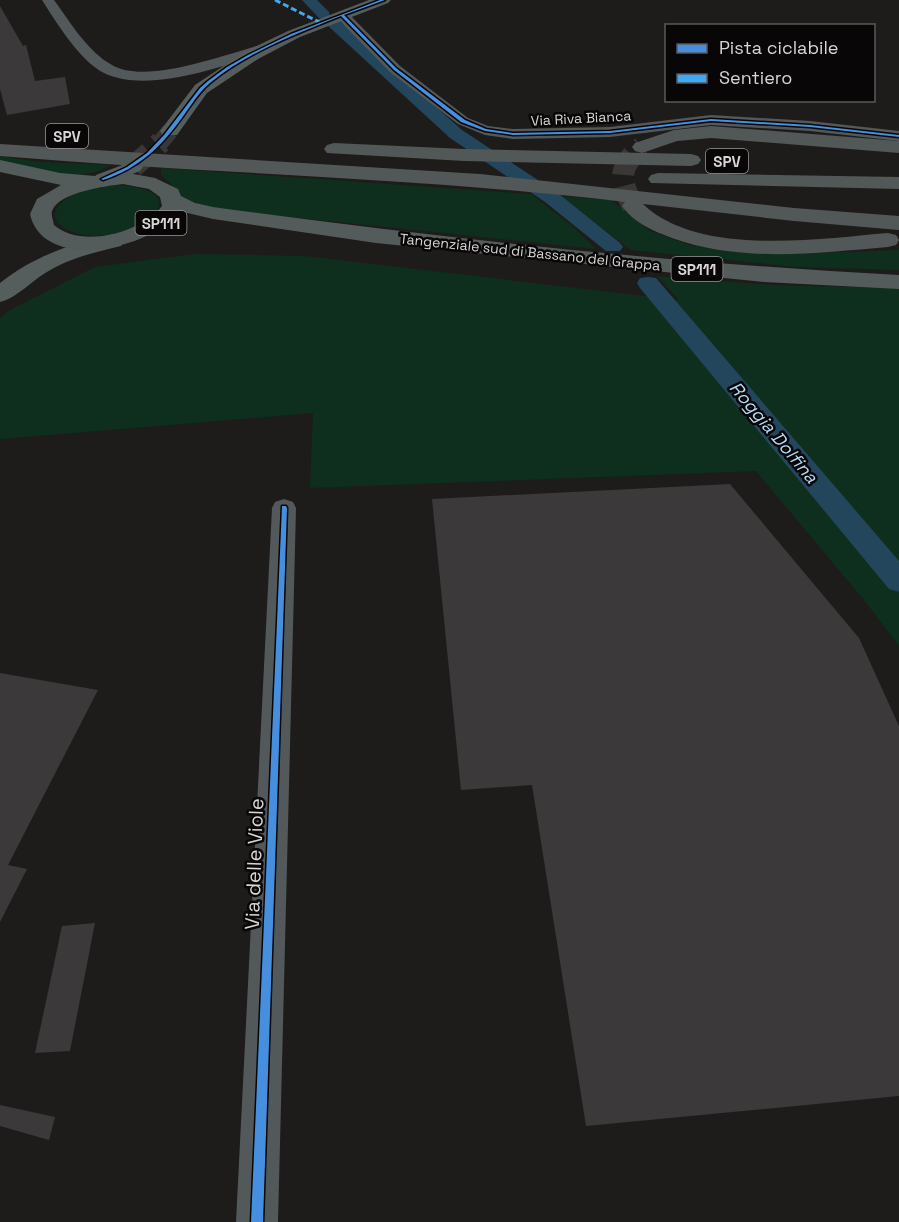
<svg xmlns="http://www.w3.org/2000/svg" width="899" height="1222" viewBox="0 0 899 1222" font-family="'Space Grotesk',sans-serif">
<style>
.green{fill:#0e2f1e}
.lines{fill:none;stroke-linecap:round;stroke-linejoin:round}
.canal{fill:#23465d;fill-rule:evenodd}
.building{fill:#3b3939}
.secondary-tunnel-far1{stroke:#3a3836;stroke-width:17;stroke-dasharray:17 8;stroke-linecap:butt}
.secondary-tunnel{stroke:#3a3836;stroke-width:22;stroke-dasharray:22 11;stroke-linecap:butt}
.highway-tunnel{stroke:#3a3836;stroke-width:22;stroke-dasharray:22 11;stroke-linecap:butt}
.street{fill:#53595b;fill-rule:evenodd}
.secondary{fill:#555d5d;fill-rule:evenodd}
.primary{fill:#545b5b;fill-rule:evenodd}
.highway{fill:#515857;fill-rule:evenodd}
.quiet{stroke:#3fa9f5;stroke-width:3;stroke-dasharray:6 3;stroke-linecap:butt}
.cycleway-casing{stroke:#080606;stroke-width:3}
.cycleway{fill:#468fdf;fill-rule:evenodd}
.labels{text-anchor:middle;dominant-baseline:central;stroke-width:5;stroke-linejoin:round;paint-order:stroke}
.far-street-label{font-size:14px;fill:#d8d5d4;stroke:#080606}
.shield{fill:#080606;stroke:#9a9796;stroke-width:1.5}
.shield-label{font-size:15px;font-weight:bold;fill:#d8d5d4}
.water-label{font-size:18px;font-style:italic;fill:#b4daf6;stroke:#080606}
.near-street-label{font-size:20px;fill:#d8d5d4;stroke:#080606}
</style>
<rect width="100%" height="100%" fill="#1e1c1a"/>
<g class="green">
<path d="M 0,156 L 40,162 L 111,165 C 80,185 34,168 0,162 Z"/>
<path d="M 161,168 L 531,194 L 571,225 L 596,249 L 222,210 L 183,200 L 175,188 L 161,175 Z"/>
<path d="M 115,185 C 205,189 138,243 85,235 C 60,231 40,214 71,196 C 84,189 100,186 115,185 Z"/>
<path d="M 560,196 L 611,200 L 650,231 L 690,245 L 745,253 L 784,254 L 899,250 L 899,270 L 797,267 L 631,250 Z"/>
<path d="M 195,254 L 305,256 L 679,300 L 657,276 L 775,285 L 899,288 L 899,646 L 864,600 L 756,471 L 310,488 L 313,413 L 0,439 L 0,318 L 10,310 L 95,267 Z"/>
</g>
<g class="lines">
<g class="canal">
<path d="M 302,0 L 317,0 L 329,12 L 330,17 L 336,18 L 462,130 L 559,194 L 620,243 L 623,247 L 620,251 L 606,251 L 545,202 L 450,138 L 326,24 L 325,19 L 319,18 Z"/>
<path d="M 648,277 L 656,278 L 899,561 L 899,592 L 889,589 L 640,288 L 637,283 L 640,278 Z"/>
</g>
</g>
<g class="building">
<path d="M 0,6 L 23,46 L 26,45 L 35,81 L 65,77 L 70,104 L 7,115 L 0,89 Z"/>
<path d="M 730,484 L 859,638 L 899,726 L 899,1096 L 586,1126 L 532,785 L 461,790 L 432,499 Z"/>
<path d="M 0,673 L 98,690 L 8,865 L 27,869 L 0,922 Z"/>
<path d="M 95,923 L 70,1051 L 35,1053 L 62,926 Z"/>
<path d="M 0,1105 L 55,1117 L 49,1140 L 0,1126 Z"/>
</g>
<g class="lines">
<path class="secondary-tunnel-far1" d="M 159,144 L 170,131"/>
<path class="secondary-tunnel" d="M 133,167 L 161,142"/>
<path class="highway-tunnel" d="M 633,206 C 619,180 618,166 642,147"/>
<g class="street">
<path d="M 42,0 L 54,0 C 70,22 88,52 112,65 C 147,86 230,52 268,43 L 275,47 L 273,50 C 227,64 150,95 104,73 C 80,61 56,22 42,0 Z"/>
<path d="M 342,11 L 347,12 L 400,66 L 468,118 L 488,126 L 513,129 L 610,127 L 711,115 L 810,121 L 899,131 L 899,141 L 810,131 L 711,125 L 610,137 L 513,139 L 485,135 L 458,124 L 390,72 L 337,18 L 336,15 Z"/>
<path d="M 284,499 L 293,502 L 296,508 L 278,1222 L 236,1222 L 272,508 L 275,502 Z"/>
</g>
<g class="secondary">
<path d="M 369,0 L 391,0 L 388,3 L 300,37 L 258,59 L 207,93 L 177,135 L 163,135 L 160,131 L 195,85 L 246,51 L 288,31 Z"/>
<path d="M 133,161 L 140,163 L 143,167 L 140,171 L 110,183 L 96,183 L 93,179 L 96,175 Z"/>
<path d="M 113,234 L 121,236 L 124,241 L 121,246 C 95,252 70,258 47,272 C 31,281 17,298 0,302 L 0,283 C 34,256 71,244 113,234 Z"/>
</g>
<path class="primary" d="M 0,160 L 60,173 L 95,176 L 123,172 L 155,178 L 178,189 L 181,196 L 195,203 L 213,207 C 441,238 669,263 899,275 L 899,289 L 764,282 L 376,243 L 213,219 L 179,211 C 151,250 43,273 30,214 L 37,199 L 61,185 L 0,172 ZM 123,184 L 149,189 L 160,197 L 162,206 C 141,233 81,249 54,225 C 53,220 51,215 52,211 C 59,192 106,186 123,184 Z"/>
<g class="highway">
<path d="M 711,126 L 899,141 L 899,153 L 711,138 L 677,141 L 642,153 L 635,151 L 632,147 L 635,143 L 674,130 Z"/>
<path d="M 334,143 L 464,149 L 691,154 L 698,156 L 701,160 L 698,164 L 691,166 L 464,161 L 327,153 L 324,149 L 327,145 Z"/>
<path d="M 0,144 L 480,174 L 794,208 L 899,216 L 899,230 L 794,221 L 643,204 C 698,257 818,239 888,233 L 896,235 L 899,240 L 896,245 L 888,247 C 816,253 742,263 672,238 C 653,231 634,223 622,206 L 625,202 C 417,177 208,174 0,156 Z"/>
<path d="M 658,173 L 899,177 L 899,189 L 651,183 L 648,179 L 651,175 Z"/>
</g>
<path class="quiet" d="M 275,0 L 321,23"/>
<defs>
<g id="cycleway">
<path d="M 380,0 L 385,0 L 344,15 L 396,68 L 465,120 L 486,129 L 513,133 L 610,131 L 711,119 L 810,125 L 899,135 L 899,137 L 810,127 L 711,121 L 610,133 L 513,135 L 485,131 L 461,122 L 394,70 L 341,16 C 296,34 248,52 210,83 C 199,92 192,104 184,115 C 162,146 140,168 103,180 L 101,179 L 127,167 L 147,153 L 164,135 L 200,88 L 208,81 L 227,67 L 248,55 L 291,34 Z"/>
<path d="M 282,506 L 286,506 L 287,508 L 263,1222 L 251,1222 Z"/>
</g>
</defs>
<use href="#cycleway" class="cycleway-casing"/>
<use href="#cycleway" class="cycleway"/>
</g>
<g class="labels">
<g class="far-street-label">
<text transform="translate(581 118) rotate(-3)">Via Riva Bianca</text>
<text transform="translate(530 252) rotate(6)">Tangenziale sud di Bassano del Grappa</text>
</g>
<g class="shield">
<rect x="46" y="124" width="42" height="24" rx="4.5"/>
<rect x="706" y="149" width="42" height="24" rx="4.5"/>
<rect x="135.5" y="211" width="51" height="24" rx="4.5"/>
<rect x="671.5" y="257" width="51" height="24" rx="4.5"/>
</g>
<g class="shield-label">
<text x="67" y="136">SPV</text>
<text x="727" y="161">SPV</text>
<text x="161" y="223">SP111</text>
<text x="697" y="269">SP111</text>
</g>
<g class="water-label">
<text transform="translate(774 432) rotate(50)">Roggia Dolfina</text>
</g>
<g class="near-street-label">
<text transform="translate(254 864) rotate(-88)">Via delle Viole</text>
</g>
</g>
<rect x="665" y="24" width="210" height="78" fill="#080606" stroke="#5b5958" stroke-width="1.5"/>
<rect x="677" y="44" width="30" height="9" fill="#468fdf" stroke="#5b5958" stroke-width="1.5"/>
<text x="719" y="54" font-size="18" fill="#d8d5d4">Pista ciclabile</text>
<rect x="677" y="74" width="30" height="9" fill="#3fa9f5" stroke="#5b5958" stroke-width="1.5"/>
<text x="719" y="84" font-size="18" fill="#d8d5d4">Sentiero</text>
</svg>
